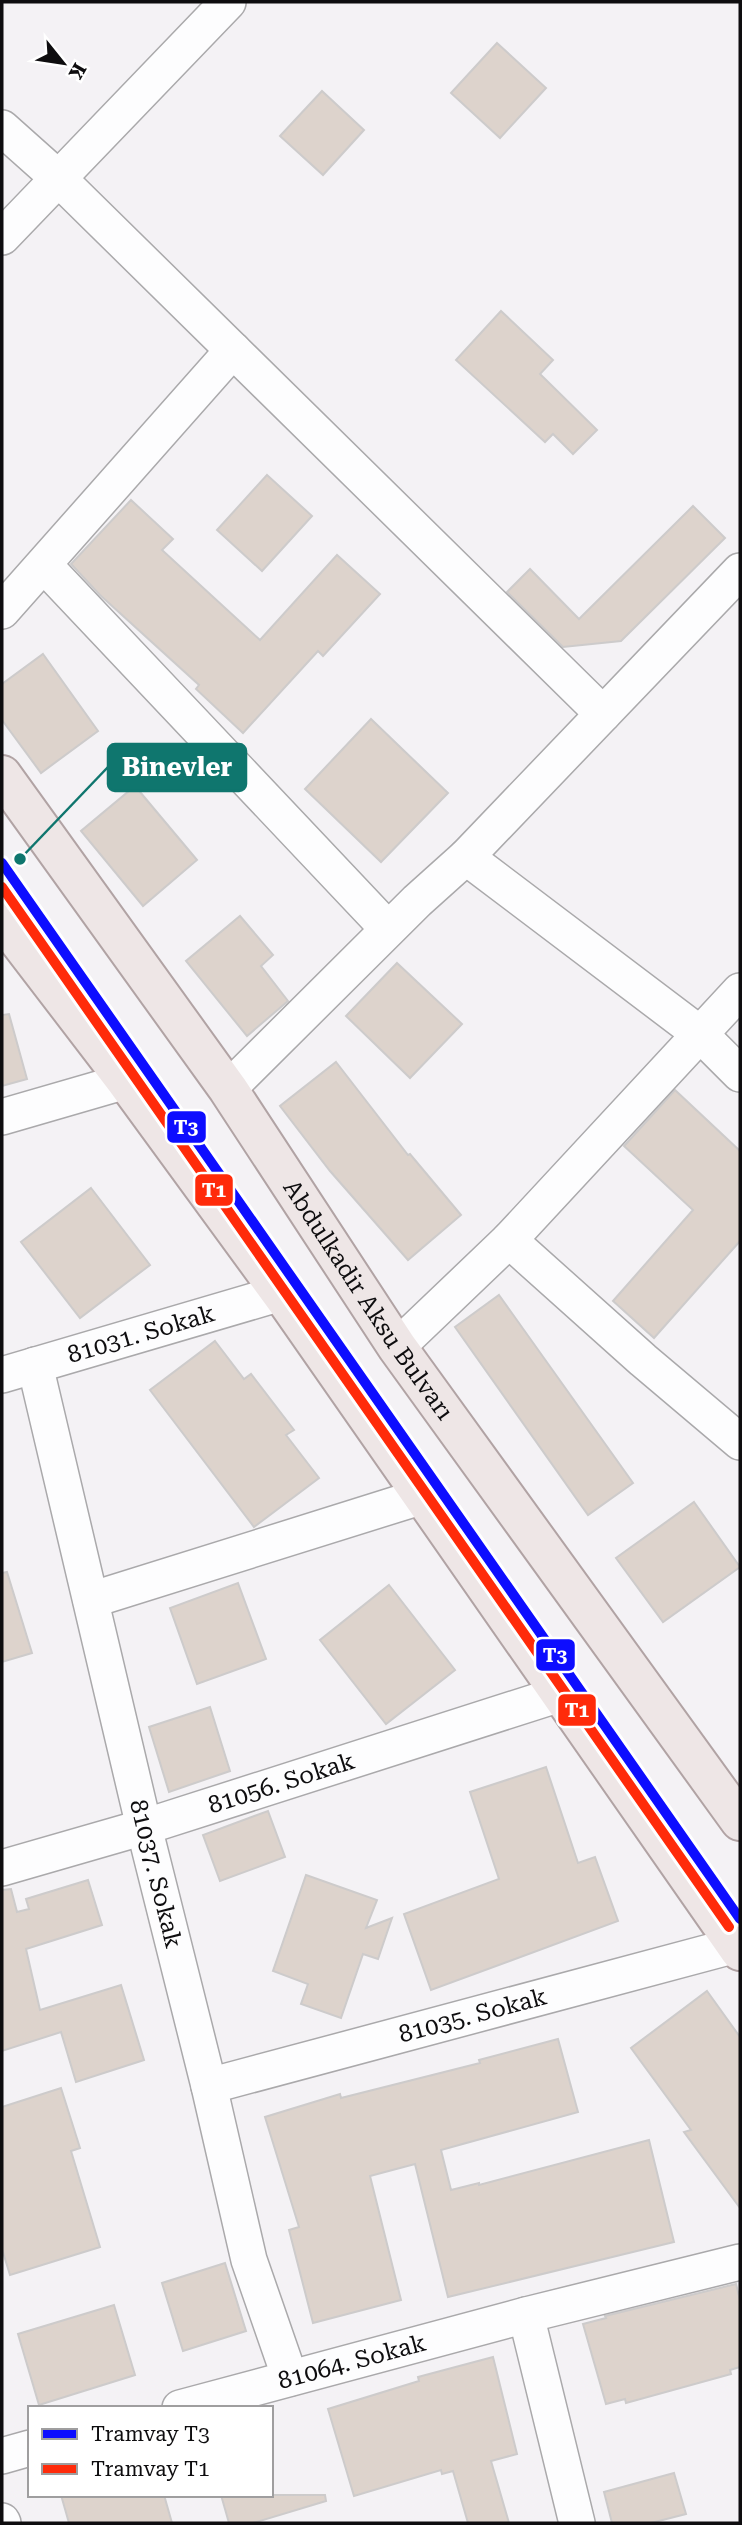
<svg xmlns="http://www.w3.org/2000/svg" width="742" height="2525" viewBox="0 0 742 2525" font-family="'Roboto Serif',serif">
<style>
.building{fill:#ddd3cc;stroke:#cdcbcb;stroke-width:2}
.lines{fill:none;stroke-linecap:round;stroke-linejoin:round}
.minor-casing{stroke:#aaa9ab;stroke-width:38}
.primary-casing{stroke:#b1a3a4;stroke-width:42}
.minor{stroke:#fdfdfe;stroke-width:35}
.primary{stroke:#eee6e6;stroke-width:38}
.tram-1-casing{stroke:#fff;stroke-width:16}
.tram-2-casing{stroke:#fff;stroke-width:16}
.tram-1{stroke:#0d0dff;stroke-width:10}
.tram-2{stroke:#ff2b0a;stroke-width:10}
.labels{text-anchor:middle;stroke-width:5;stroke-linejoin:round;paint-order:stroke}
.street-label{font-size:24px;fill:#0e0d0f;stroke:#fff}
.leader{fill:none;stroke:#0f766e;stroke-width:2.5}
.callout-dot{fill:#0f766e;stroke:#fff;stroke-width:2.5}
.callout{fill:#0f766e;stroke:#0f766e;stroke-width:2.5}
.callout-label{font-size:26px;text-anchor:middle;font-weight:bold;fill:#fff}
.line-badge{stroke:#fff;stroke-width:2.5}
.badge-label{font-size:19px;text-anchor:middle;font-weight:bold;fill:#fff}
</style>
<rect width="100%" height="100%" fill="#f4f2f5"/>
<g class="building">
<path d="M497,43L546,88L500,138L451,93Z"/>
<path d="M322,91L364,130L323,175L280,136Z"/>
<path d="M501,311L553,360L540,374L597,430L573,454L553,434L545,442L456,360Z"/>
<path d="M267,475L312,516L262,571L217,530Z"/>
<path d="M131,500L173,539L162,550L260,640L337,555L380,594L323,656L318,651L243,733L196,689L199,685L100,595L71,564Z"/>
<path d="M693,506L725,538L621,641L563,647L507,592L530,569L579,619Z"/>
<path d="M43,654L98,731L41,773L2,720V684Z"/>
<path d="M371,719L448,793L381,862L305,789Z"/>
<path d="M135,786L197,860L143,906L81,831Z"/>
<path d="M240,916L273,955L261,966L288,1001L247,1036L186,961Z"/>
<path d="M397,963L462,1024L410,1078L346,1016Z"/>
<path d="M9,1014L27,1079L2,1086V1015Z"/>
<path d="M336,1062L408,1155L410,1154L461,1215L408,1260L330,1171L280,1106Z"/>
<path d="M675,1090L740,1151V1241L654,1338L613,1301L693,1210L624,1146Z"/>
<path d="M91,1188L150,1265L80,1318L21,1242Z"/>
<path d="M499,1295L633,1483L588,1515L455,1327Z"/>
<path d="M215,1341L244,1379L251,1374L294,1430L286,1435L319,1478L254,1527L150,1390Z"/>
<path d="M694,1502L740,1567L663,1622L616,1558Z"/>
<path d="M7,1572L32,1653L2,1662V1573Z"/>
<path d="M238,1583L266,1659L197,1684L170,1608Z"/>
<path d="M389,1585L455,1670L386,1724L320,1640Z"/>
<path d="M210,1707L230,1771L169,1792L149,1727Z"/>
<path d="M546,1767L578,1863L595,1857L618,1921L431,1990L404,1914L499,1879L470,1792Z"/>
<path d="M268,1811L285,1857L220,1881L203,1835Z"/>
<path d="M306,1875L377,1900L366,1928L392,1918L378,1959L363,1954L341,2018L301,2004L308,1984L273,1971Z"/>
<path d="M88,1880L102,1925L26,1949L40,2010L121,1985L144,2060L76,2082L61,2032L2,2051V1890L11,1889L17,1912L29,1909L26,1899Z"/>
<path d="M707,1991L740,2037V2208L684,2132L691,2130L631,2048Z"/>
<path d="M558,2039L578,2112L441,2150L451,2190L479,2183V2185L649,2140L674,2242L448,2297L415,2164L370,2176L401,2300L313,2323L289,2230L299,2227L265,2117L340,2094L341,2098L480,2063L479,2060Z"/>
<path d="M61,2088L80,2148L71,2151L100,2247L10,2275L2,2249V2107Z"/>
<path d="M225,2263L246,2331L183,2351L162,2283Z"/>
<path d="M736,2284L740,2300V2367L730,2370L731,2374L626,2403L625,2399L606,2404L583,2324L606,2318L605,2316Z"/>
<path d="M114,2305L135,2375L39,2405L18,2334Z"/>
<path d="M493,2357L517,2454L491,2461L509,2523H468L453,2471L442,2474L441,2470L354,2496L328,2409L419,2381L418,2377Z"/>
<path d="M674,2473L686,2514L651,2523H612L604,2492Z"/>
<path d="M61,2495H164L172,2523H69Z"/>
<path d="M221,2495H325L326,2501L253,2523H229Z"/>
</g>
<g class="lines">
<defs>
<g id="minor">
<path d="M2,128L58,178L603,714"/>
<path d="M2,237L228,2"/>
<path d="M44,565L388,929"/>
<path d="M2,611L233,350"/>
<path d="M466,857L700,1034L740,1074"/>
<path d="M228,1089L417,901L466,857L740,571"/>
<path d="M2,1117L126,1081"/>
<path d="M509,1240L643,1360L740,1442"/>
<path d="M397,1347L509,1240L740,991"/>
<path id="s1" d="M35,1365L144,1827L209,2086L249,2260L290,2378"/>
<path id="s2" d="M2,1375L281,1293"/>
<path d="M91,1600L423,1496"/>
<path id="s3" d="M2,1868L144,1827L560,1694"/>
<path id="s4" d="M209,2086L736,1945"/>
<path d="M526,2315L577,2523"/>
<path id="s5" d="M180,2408L526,2315L740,2262"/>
<path d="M2,2456L30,2448"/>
<path d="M2,2521L3,2523"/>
</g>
<g id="primary">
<path id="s6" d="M2,775L228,1089L397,1347L740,1821"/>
<path d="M2,919L126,1081L286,1300L740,1951"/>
</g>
</defs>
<use href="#minor" class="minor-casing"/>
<use href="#primary" class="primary-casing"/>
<use href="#minor" class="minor"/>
<use href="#primary" class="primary"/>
<defs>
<path id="tram-1" d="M2,863L740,1919"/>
<path id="tram-2" d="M2,887L729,1927"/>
</defs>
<use href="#tram-1" class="tram-1-casing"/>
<use href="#tram-2" class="tram-2-casing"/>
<use href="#tram-1" class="tram-1"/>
<use href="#tram-2" class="tram-2"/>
</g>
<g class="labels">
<g class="street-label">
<text dy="8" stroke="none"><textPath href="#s6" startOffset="640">Abdulkadir Aksu Bulvarı</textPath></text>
<text dy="8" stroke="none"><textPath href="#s2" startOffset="145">81031. Sokak</textPath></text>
<text dy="8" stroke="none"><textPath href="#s3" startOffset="292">81056. Sokak</textPath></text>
<text dy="8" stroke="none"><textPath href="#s1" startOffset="523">81037. Sokak</textPath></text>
<text dy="8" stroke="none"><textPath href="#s4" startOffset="273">81035. Sokak</textPath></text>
<text dy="8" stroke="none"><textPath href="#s5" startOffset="178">81064. Sokak</textPath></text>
</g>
</g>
<path class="leader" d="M20 859L108 767"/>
<circle class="callout-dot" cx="20" cy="859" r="7"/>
<rect class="callout" x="108" y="744" width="138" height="47" rx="7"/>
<g class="callout-label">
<text x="177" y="776">Binevler</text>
</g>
<g class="line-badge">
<rect x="166" y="1110" width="41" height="34" rx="7" fill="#0d0dff"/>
<rect x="194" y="1173" width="40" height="34" rx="7" fill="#ff2b0a"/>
<rect x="535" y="1638" width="41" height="34" rx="7" fill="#0d0dff"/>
<rect x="557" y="1693" width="40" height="34" rx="7" fill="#ff2b0a"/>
</g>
<g class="badge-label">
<text x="186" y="1134">T3</text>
<text x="214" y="1197">T1</text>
<text x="555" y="1662">T3</text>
<text x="577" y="1717">T1</text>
</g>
<rect width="742" height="2525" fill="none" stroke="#0e0d0f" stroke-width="7"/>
<rect x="28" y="2406" width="245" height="91" fill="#ffffff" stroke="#9f9e9f" stroke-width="2"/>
<rect x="42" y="2429" width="35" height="10" fill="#0d0dff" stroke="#9f9e9f" stroke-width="2"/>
<text x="91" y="2441" font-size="21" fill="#0e0d0f">Tramvay T3</text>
<rect x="42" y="2464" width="35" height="10" fill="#ff2b0a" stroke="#9f9e9f" stroke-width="2"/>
<text x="91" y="2476" font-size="21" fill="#0e0d0f">Tramvay T1</text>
<g transform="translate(63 63) rotate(120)" stroke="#ffffff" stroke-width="5" paint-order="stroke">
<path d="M0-5L12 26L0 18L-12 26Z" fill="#0e0d0f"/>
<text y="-10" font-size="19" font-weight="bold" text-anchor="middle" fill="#0e0d0f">K</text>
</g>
</svg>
